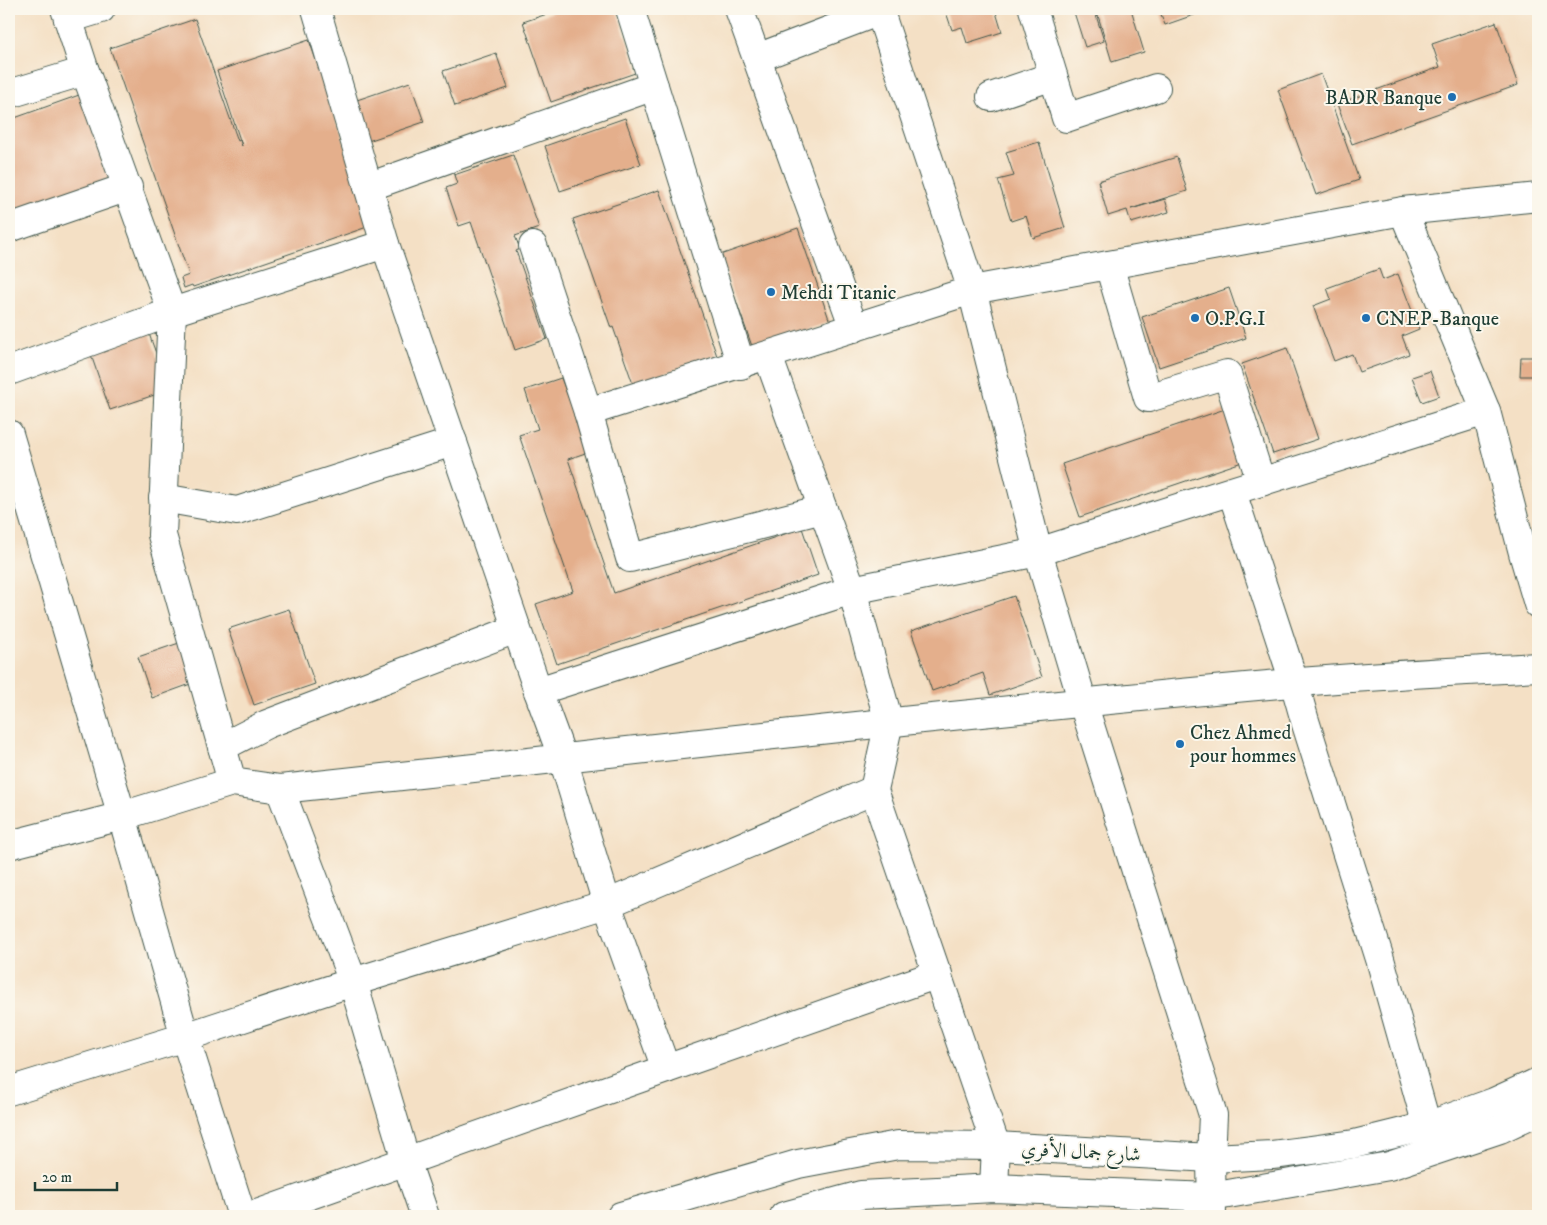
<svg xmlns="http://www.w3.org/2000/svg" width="1547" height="1225" viewBox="0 0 1547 1225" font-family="'IM FELL DW Pica',Amiri,serif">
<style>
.building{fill:#e4af8c}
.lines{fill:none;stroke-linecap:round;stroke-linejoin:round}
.minor-casing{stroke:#3f554a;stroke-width:30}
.minor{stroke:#fff;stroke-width:28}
.poi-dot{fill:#1f6fb2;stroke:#fbf7ec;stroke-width:2}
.labels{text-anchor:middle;stroke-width:4;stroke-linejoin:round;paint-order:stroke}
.poi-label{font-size:20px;fill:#1f3d34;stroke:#fbf7ec;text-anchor:start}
.street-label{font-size:20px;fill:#1f3d34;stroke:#fbf7ec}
</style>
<rect width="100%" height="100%" fill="#fbf7ec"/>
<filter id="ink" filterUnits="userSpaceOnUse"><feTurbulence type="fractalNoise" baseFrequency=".02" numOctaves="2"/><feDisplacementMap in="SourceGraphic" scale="10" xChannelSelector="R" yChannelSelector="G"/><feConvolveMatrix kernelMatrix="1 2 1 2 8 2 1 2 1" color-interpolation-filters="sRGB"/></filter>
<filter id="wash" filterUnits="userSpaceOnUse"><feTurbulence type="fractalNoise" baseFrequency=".0096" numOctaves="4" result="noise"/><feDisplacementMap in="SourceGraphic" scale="20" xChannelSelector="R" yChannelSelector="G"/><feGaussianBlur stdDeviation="1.12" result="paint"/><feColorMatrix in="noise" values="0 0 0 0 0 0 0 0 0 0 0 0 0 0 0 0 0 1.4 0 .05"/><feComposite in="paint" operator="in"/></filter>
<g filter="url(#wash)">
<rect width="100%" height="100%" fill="#f4e0c5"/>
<g id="blocks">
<g class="building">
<path d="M562,9H616L638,72L551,102L523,22Z"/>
<path d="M945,9H995L1002,32L967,43L962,27L952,30Z"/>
<path d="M1073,9H1094L1104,41L1085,47Z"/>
<path d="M1096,9H1131L1144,52L1112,62Z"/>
<path d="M1159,9H1211L1165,25Z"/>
<path d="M195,19L238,141L240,140L242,146L217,71L309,40L373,225L193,287L192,285L184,288L181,278L189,275L110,48Z"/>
<path d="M1496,22L1518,85L1352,144L1337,104L1440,67L1432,44Z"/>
<path d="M496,53L508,88L455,106L443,71Z"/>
<path d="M1321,74L1359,180L1316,195L1278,90Z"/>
<path d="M410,82L424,122L368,141L354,101Z"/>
<path d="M82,94L112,183L9,219V120Z"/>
<path d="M625,118L641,164L560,191L545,146Z"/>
<path d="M1039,142L1065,228L1033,238L1026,216L1011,221L998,180L1014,176L1006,152Z"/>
<path d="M513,155L539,228L515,236L520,249L516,251L547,339L515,350L471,222L459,226L446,188L457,184L454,175Z"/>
<path d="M1177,157L1187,191L1131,209L1165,199L1169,212L1131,223L1127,210L1108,216L1098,181Z"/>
<path d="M659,190L717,356L633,384L613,327L611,328L573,219Z"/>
<path d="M798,228L830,322L753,349L720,255Z"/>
<path d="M1379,269L1383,280L1398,274L1419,329L1402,336L1409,354L1359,372L1352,354L1334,361L1313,306L1331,299L1327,288Z"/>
<path d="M1229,288L1246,338L1159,367L1142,317Z"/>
<path d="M147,328L169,390L110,410L89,349Z"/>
<path d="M1287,348L1318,439L1273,454L1242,364Z"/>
<path d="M1521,357H1538V376H1520Z"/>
<path d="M1430,371L1439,396L1422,402L1412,377Z"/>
<path d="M561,378L575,416L582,414L594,450L568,459L614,593L802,528L818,575L557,664L536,604L573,591L519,435L538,429L525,390Z"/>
<path d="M1225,409L1242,462L1080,517L1062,464Z"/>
<path d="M1014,596L1042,677L990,695L983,673L932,691L911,631Z"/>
<path d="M289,609L315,684L254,705L228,629Z"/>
<path d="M182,642L196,682L152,698L138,657Z"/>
</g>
</g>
</g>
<g filter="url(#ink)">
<use href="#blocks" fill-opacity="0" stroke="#3f554a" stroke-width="1"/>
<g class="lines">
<defs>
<g id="minor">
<path d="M65,9L85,71L172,312L162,535L232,782"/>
<path d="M316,9L385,244L538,691L563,759L607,904L666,1069"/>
<path d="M630,9L741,365"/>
<path d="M739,9L854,328"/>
<path d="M879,9L972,290L1038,552L1083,703L1213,1115L1211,1158L1212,1216"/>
<path d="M1033,9L1066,118L1156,88"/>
<path d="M68,19L101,9"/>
<path d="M757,58L880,11"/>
<path d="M9,94L85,71"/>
<path d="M991,97L1053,76"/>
<path d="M368,187L654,86"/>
<path d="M1403,211L1486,411L1523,553L1538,604"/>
<path d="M9,228L128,187"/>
<path d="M533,246L588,412L630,558L823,509"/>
<path d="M1109,265L1148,398L1227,374L1261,482"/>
<path d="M768,356L852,590L889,722L874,790L996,1146L994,1188"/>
<path d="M9,371L172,312L385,244"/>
<path d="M588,412L972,290L1403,211L1538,197"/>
<path d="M9,434L122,816L185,1037L242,1216"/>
<path d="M1232,492L1294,682L1305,721L1380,959L1427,1126"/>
<path d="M163,498L237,511L453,442"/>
<path d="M538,691L852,590L1038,552L1486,411"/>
<path d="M222,747L267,724L516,629"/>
<path d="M280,789L353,982L406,1161L425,1216"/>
<path d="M9,845L122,816L232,782L280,789C617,753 953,713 1291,683C1373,675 1456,672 1538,667"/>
<path d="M9,1091L185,1037L353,982L607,904L874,790"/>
<path d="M251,1216L666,1069L938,974"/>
<path d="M621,1216L798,1164L898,1145L996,1146L1211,1158L1272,1155L1312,1150L1354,1144L1427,1126L1494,1102L1538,1082"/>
<path d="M784,1216L861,1195L994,1188L1211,1197L1389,1166L1500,1129L1538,1111"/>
</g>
</defs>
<use href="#minor" class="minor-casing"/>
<use href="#minor" class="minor"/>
</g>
</g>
<g class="poi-dot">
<circle cx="1452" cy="97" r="5"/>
<circle cx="771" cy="292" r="5"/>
<circle cx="1195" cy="318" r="5"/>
<circle cx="1366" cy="318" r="5"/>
<circle cx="1180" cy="744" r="5"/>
</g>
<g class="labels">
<g class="poi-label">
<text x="1442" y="104" text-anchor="end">BADR Banque</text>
<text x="781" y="299">Mehdi Titanic</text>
<text x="1205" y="325">O.P.G.I</text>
<text x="1376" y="325">CNEP-Banque</text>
<text x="1190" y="739">Chez Ahmed<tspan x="1190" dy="23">pour hommes</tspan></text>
</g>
<g class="street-label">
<text transform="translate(1081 1151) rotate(3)" y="7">شارع جمال الأفري</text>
</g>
</g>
<rect width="1547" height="1225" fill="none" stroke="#fbf7ec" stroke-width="30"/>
<path d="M35 1182v8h82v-8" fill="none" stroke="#1f3d34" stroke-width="2.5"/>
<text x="42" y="1182" font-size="15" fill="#1f3d34" stroke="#fbf7ec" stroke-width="4" paint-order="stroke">20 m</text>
</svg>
